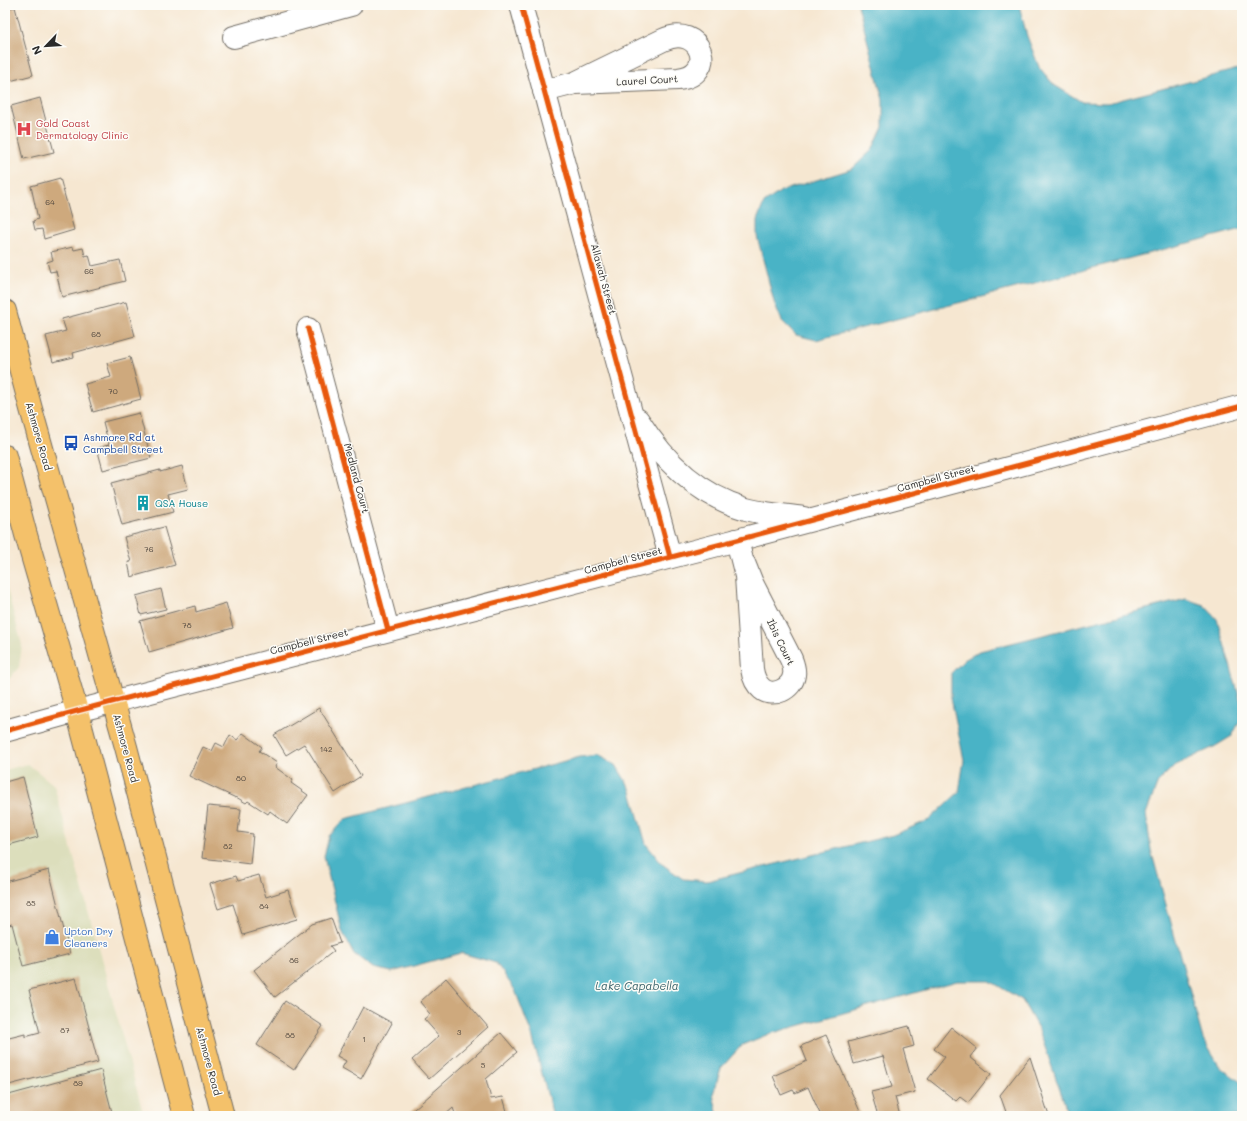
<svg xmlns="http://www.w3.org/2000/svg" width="1247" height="1121" viewBox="0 0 1247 1121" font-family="Mali,sans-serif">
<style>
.built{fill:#dcdebc}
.water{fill:#48b3c6;stroke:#3a6f78}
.building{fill:#cea97d}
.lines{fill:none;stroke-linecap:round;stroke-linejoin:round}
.minor-casing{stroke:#726d65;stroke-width:24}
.major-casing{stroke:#726d65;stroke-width:24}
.minor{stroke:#fff;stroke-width:22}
.major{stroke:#f4c16a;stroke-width:22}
.cycleway-casing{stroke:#fdfcf7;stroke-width:8}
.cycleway{stroke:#e8590c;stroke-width:5}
.labels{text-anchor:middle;stroke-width:3;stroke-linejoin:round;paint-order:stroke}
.number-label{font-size:8px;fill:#544a40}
.street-label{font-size:10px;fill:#2b2b2b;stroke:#fdfcf7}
.health-label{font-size:10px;fill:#be3a42;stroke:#fdfcf7;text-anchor:start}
.transit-label{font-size:10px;fill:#164399;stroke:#fdfcf7;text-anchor:start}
.culture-label{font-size:10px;fill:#0d838f;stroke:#fdfcf7;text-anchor:start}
.shop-label{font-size:10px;fill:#366cbe;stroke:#fdfcf7;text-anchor:start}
.water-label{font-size:11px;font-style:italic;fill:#376169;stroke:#fdfcf7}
</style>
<rect width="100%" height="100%" fill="#fdfcf7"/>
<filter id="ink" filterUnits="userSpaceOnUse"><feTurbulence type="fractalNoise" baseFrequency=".025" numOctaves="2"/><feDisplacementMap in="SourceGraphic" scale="8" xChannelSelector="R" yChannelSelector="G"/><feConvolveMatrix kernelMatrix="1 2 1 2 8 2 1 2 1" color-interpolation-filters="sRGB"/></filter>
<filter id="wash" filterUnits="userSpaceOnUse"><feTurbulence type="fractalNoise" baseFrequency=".012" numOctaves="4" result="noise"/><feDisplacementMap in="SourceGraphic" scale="16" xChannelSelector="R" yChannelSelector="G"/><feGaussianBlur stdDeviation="0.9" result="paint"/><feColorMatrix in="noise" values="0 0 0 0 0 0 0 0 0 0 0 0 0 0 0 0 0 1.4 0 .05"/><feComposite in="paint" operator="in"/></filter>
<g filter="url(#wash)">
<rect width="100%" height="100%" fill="#f6e7d1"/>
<g class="built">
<path d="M5,582L22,645L19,667L5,684Z"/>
<path d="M28,764L54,785L144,1116H5V770Z"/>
</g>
<g class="water">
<path d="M858,5H1019L1027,36L1039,67L1054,85L1082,102L1108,103L1242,68V229L816,340L796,335L782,321L774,302L757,236V220L764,203L781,191L852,169L872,150L883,127V100Z"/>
<path d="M1186,599L1204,605L1217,619L1241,703L1240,721L1232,736L1214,747L1174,766L1158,782L1146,814L1151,850L1203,1039L1220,1067L1242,1083V1116H1069L1039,1030L1022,1000L990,981H957L769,1034L742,1045L721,1068L713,1094L718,1116H553L532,1035L515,990L496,963L461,953L392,972L373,968L354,954L342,931L324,857L329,836L345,819L580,757L597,755L616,765L630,788L646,844L662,864L683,879L707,881L893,835L929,820L959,792L964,760L951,698V673L964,660L980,651Z"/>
</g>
<g id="blocks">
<g class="building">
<path d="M15,7L33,75L6,82L5,9Z"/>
<path d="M40,98L54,152L24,159L11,106Z"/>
<path d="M60,178L74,230L44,239L42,229L35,230L33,221L38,219L31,186Z"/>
<path d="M73,247L74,250L83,248L85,256L89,255L92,266L120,260L125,281L62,297L56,271L50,272L47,262L53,260L51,252Z"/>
<path d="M126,302L135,336L73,353L74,357L53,362L46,336L66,331L62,319Z"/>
<path d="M130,357L141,399L93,412L85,384L111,377L107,363Z"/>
<path d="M139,413L151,458L103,470L97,448L109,445L103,422Z"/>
<path d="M182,466L188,489L168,494L173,512L122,525L111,483L160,470V472Z"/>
<path d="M164,527L175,565L131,577L128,562H131L124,537Z"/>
<path d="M161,589L166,609L141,615L136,596Z"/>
<path d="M226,603L233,628L149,652L140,621L195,606L196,612Z"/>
<path d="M319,708L361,776L335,793L304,744L286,755L274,735Z"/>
<path d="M243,733L262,747L259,751L277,763L275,767L293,780L291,783L308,795L287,824L270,811L268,814L248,801L246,803L236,797V798L189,776L203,747L212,751L216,743L224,747L230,735L237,740Z"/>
<path d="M23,777L38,837L5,846V782Z"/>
<path d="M208,806L241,809L238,832L253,834L250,864L202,858Z"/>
<path d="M49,870L70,954L23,966L12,924L5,926V882Z"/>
<path d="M259,875L266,897L288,890L297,919L243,935L233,904L218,909L210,884L236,876L238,881Z"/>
<path d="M331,918L340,943L330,946L334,951L275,997L254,970L312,924Z"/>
<path d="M76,978L98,1062L5,1086V1039L25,1034V1037L40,1033L29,990Z"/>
<path d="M446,978L488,1027L429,1079L412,1060L439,1036L424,1019L430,1014L420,1002Z"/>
<path d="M285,1001L323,1026L294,1070L257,1045Z"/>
<path d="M363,1007L392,1023L361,1079L342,1068L346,1061L337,1056Z"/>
<path d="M909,1026L914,1046L903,1049L915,1092L895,1097L900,1116H878L871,1092L892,1087L883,1056L854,1064L848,1042Z"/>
<path d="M951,1027L977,1048L970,1057L991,1074L968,1103L960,1097L956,1101L928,1079L945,1057L934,1049Z"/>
<path d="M501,1033L517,1052L486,1079L491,1099L503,1097L508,1115L456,1116L453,1108L444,1116H406Z"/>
<path d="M826,1035L862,1116H821L808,1087L795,1093L793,1090L781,1095L773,1076L807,1061L801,1046Z"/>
<path d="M1030,1057L1049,1116H1001L1006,1112L1000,1095Z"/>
<path d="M101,1070L113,1116H9L5,1102V1096Z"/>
</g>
</g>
</g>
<g filter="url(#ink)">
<use href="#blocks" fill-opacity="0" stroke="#726d65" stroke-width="1"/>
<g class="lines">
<defs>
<g id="minor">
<path d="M521,5L670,557"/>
<path d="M234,37L351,5"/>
<path d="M544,91L575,83L663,40C701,22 719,75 678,79L575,83"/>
<path d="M308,329L388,630"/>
<path d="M638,420C664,462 699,495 746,509C765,514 785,515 804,518"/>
<path d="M737,540L746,576L752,669C753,676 756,684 762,689C773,698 792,689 794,675C795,670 793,664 791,659L752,583L744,563"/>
<path d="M5,731L77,711L737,540L1242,406"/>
</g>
<g id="major">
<path d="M5,311L31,409L126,747L223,1116"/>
<path d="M5,456L26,535L77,711L184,1116"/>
</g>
</defs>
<use href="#minor" class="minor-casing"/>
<use href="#major" class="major-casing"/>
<use href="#minor" class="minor"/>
<use href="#major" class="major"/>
<defs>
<g id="cycleway">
<path d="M521,5L670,557"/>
<path d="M308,329L388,630"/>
<path d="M5,731L77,711L737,540L1242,406"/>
</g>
</defs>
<use href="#cycleway" class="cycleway-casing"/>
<use href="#cycleway" class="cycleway"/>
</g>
</g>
<defs>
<symbol id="hospital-bare" viewBox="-9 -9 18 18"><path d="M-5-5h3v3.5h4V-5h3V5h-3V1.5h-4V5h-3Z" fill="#e0444e" stroke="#fdfcf7" stroke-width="2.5" paint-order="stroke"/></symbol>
<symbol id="bus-bare" viewBox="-9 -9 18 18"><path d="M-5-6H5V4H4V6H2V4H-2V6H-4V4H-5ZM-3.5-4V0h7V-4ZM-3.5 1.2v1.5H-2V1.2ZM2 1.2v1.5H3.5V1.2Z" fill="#1a4fb4" stroke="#fdfcf7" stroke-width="2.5" paint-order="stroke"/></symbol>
<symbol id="building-bare" viewBox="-9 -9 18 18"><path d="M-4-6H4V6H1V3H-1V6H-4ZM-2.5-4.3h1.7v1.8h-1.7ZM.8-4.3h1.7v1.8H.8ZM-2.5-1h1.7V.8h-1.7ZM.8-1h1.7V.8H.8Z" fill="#0f9aa8" stroke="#fdfcf7" stroke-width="2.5" paint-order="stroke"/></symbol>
<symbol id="shop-bare" viewBox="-9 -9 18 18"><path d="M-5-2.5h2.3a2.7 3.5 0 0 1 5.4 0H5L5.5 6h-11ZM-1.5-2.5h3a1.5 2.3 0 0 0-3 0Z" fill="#3f7fe0" stroke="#fdfcf7" stroke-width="2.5" paint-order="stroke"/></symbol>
</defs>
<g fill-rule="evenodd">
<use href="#hospital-bare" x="13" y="118" width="22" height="22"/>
<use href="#bus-bare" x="60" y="432" width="22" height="22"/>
<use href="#building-bare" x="132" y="492" width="22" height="22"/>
<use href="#shop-bare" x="41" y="926" width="22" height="22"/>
</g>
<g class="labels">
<g class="number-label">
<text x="50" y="205">64</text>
<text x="89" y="274">66</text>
<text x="96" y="337">68</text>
<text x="113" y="394">70</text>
<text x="149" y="552">76</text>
<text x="187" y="628">78</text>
<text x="326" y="752">142</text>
<text x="241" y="781">80</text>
<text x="228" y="849">82</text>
<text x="31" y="906">85</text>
<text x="264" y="909">84</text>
<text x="294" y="963">86</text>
<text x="65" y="1033">87</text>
<text x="459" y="1035">3</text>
<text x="290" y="1038">88</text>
<text x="364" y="1042">1</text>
<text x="483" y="1068">5</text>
<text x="78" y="1086">89</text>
</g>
<g class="street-label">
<text transform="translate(647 80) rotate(-3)" y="4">Laurel Court</text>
<text transform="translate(604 279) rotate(75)" y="4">Allawah Street</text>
<text transform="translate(39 436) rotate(74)" y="4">Ashmore Road</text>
<text transform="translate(357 478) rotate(75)" y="4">Medland Court</text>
<text transform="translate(936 478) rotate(-15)" y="4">Campbell Street</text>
<text transform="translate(623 560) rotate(-15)" y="4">Campbell Street</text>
<text transform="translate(309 641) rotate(-14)" y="4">Campbell Street</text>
<text transform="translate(781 642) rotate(64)" y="4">Ibis Court</text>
<text transform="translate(126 748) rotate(75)" y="4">Ashmore Road</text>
<text transform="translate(209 1061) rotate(75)" y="4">Ashmore Road</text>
</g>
<g class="health-label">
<text x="36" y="127">Gold Coast<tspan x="36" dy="12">Dermatology Clinic</tspan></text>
</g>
<g class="transit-label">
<text x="83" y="441">Ashmore Rd at<tspan x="83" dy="12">Campbell Street</tspan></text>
</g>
<g class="culture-label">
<text x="155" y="507">QSA House</text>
</g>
<g class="shop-label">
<text x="64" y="935">Upton Dry<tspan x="64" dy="12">Cleaners</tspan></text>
</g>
<g class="water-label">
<text x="637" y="990">Lake Capabella</text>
</g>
</g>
<rect width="1247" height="1121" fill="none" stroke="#fdfcf7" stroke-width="20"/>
<g transform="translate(46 46) rotate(245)" stroke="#fdfcf7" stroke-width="3" paint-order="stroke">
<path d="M0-3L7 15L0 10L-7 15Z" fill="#2b2b2b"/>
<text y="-6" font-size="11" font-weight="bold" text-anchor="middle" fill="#2b2b2b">N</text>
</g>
</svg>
